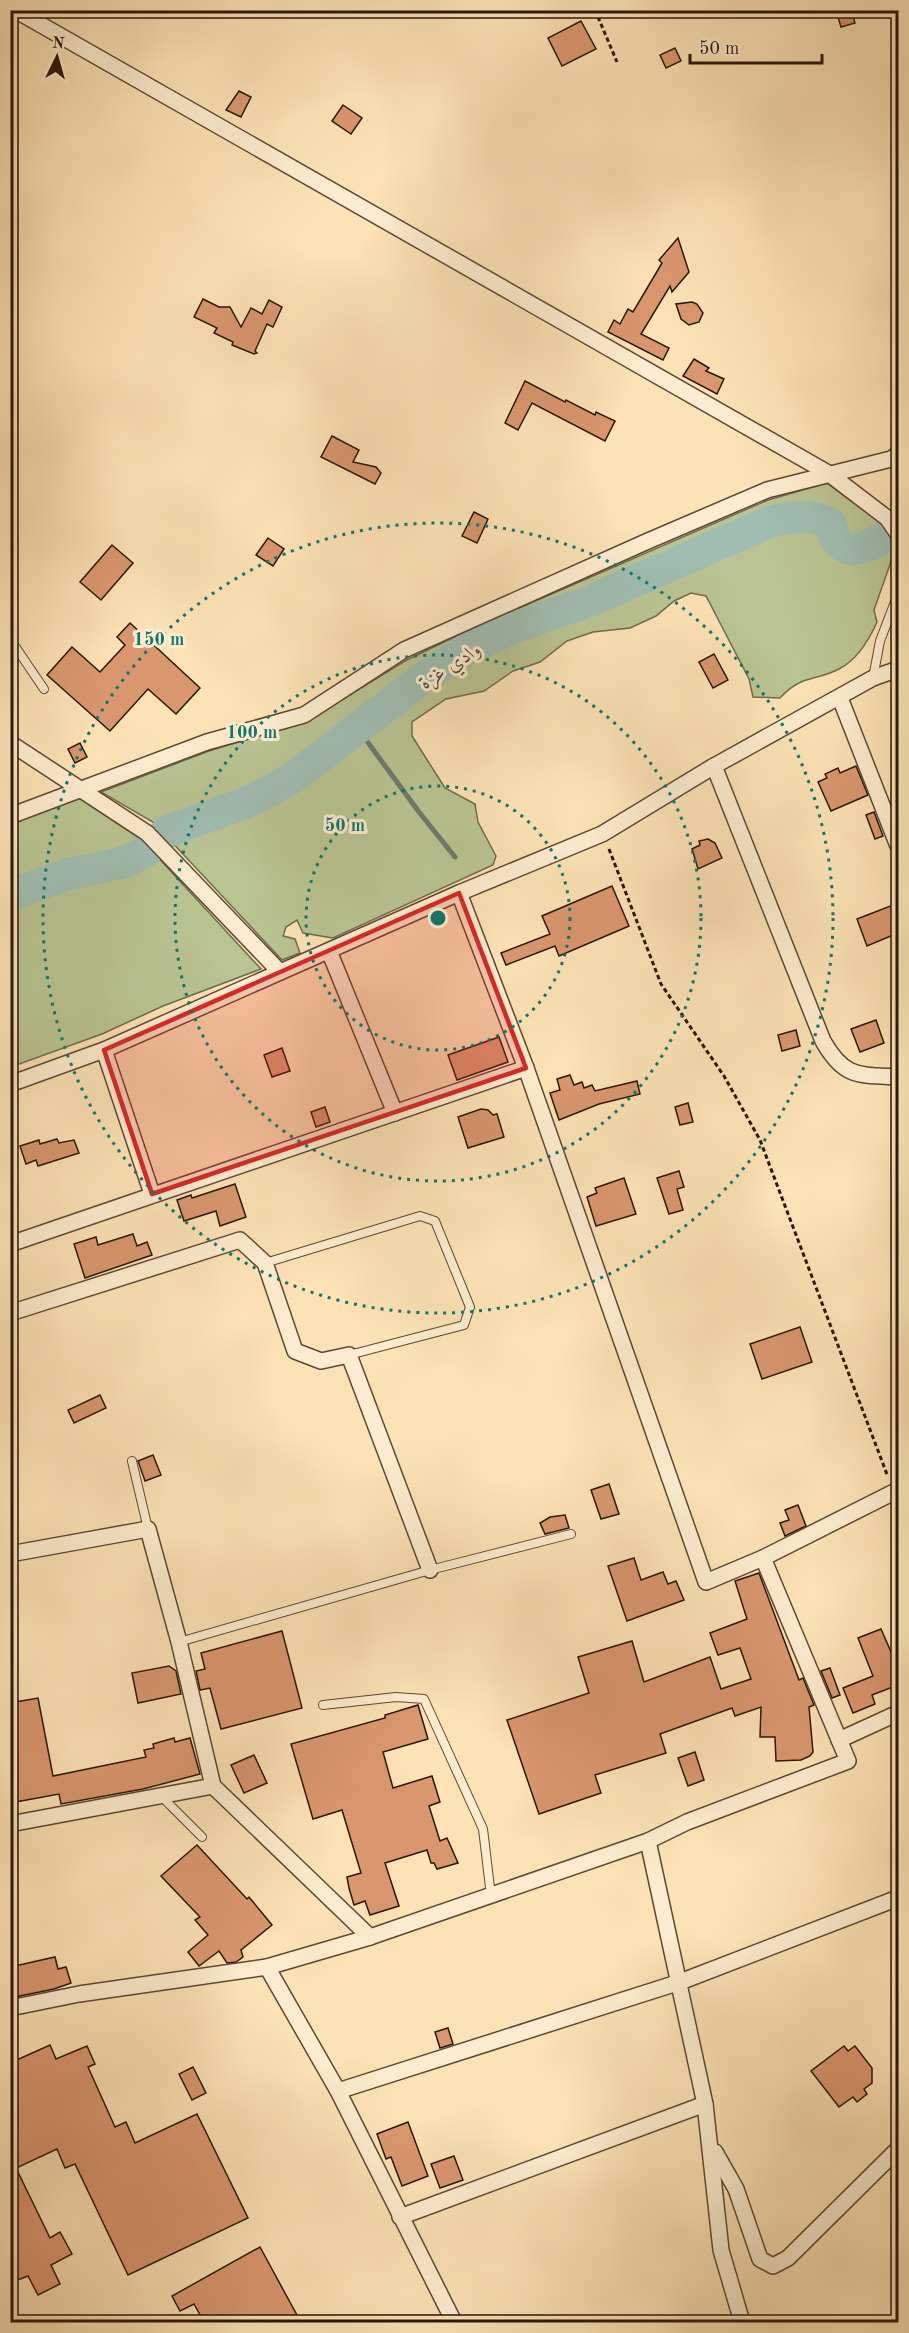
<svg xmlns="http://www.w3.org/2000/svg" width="909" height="2333" viewBox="0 0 909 2333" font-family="'Old Standard TT',Amiri,serif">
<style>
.green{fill:#b9c492;stroke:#706c4d;stroke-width:1.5}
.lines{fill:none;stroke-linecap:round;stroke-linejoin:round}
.stream{stroke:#6f7a6d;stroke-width:5}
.river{stroke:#9fbdb1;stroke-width:32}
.building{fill:#da966d;stroke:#281508;stroke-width:1.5}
.lane-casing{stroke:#5d4833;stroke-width:10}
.street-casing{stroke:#5d4833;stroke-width:18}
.path{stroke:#281508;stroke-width:3;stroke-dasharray:4.5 3;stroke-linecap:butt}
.lane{stroke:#fdeccf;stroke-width:8}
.street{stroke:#fdeccf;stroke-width:15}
.marked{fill:#d62828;fill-opacity:0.2;stroke:#d62828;stroke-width:4.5;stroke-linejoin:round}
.ring{fill:none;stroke:#0f766e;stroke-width:3;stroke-dasharray:3 6}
.labels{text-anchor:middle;stroke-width:6;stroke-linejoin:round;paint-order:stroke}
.water-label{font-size:20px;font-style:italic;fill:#525043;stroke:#fdeccf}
.centre{fill:#0f766e;stroke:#fdeccf;stroke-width:3}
.ring-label{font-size:18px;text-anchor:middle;font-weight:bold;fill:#0f766e;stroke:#fdeccf;stroke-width:6;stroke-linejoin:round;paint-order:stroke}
</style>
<rect width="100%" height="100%" fill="#fce2b5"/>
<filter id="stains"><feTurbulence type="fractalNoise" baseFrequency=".00333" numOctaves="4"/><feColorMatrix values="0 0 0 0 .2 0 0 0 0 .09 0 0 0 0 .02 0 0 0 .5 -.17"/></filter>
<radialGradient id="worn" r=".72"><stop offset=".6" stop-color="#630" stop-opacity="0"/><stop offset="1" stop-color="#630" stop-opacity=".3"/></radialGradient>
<g class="green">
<path d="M827,483L877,520L896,547L874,610L877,622C869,640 857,660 839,669C814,682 802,674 780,698L753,697L749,679L706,596L691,593L674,601L656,616L630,628L593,632L567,641L540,662L513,671L484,691L446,699L412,722V736L445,788L475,804L478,822L496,856L493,865L333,938L303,933L297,920L286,927L283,936L295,939L300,953L282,960L153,822L101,792L209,751L307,721L405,661L473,628L768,500Z"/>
<path d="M79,798L141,839L261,969L163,1006L102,1034L11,1067V823Z"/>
</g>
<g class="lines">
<path class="stream" d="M358,729L419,812L455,857"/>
<path class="river" d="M10,895L69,874L121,863L144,853L168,831L245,803L290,780L423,678L467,649L518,626L590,601L769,522C790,517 811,513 831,524C839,567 873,544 898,530"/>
</g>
<g class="building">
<path d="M836,10H851L855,23L841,27Z"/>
<path d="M581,21L596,49L562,66L548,38Z"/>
<path d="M675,48L681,61L666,68L660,55Z"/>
<path d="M239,91L251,97L241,117L226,110Z"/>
<path d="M343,105L362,118L351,134L332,121Z"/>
<path d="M678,238L689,272L672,292L670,286L641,334L669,348L663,360L608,332L614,320L620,324L628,309L633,312L662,263L659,260Z"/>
<path d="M203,299L219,307H230L241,327L251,308L262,314L269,300L282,307L273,327L267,324L255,351L257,353L254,354L232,345L233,342L214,333L217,328L194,317Z"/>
<path d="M692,302L697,304L703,313L699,322L689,325L681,319L676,304Z"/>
<path d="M694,359L709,368L706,371L724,379L717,394L683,376Z"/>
<path d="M525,381L565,402L566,400L595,415L596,412L615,421L605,441L532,403L518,430L505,423Z"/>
<path d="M332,436L359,450L353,462L376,467L381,473L375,484L321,457Z"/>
<path d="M474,512L488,519L477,543L462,536Z"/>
<path d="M268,538L284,549L273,566L256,555Z"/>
<path d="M112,545L133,563L101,600L80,582Z"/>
<path d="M130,623L200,688L176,714L148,689L110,731L47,675L72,647L100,672L125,645L117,637Z"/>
<path d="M714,654L728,680L713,688L699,662Z"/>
<path d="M80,743L87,757L75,763L68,749Z"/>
<path d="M856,766L868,795L831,811L818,782L827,778L825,774L838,768L840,773Z"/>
<path d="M874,812L883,836L875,839L866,815Z"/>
<path d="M708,839L715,843L722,858L698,869L692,849L700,845L699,841Z"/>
<path d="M612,886L629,926L559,956L555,946L506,965L501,953L550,934L542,916Z"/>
<path d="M898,903V933L867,946L857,919Z"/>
<path d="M876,1020L884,1043L860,1052L851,1029Z"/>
<path d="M796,1030L800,1046L782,1051L778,1035Z"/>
<path d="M499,1037L508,1062L457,1080L448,1055Z"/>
<path d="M282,1048L290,1071L272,1077L264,1055Z"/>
<path d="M570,1075L574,1085L582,1082L584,1088L592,1085L595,1091L637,1081L640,1094L599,1104L559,1120L550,1093L560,1090L557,1079Z"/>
<path d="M688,1103L693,1122L680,1125L675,1107Z"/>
<path d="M325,1107L330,1122L316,1127L311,1112Z"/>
<path d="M481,1109L488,1110L493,1115L497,1114L504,1137L468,1148L458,1117Z"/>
<path d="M57,1139L59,1143L74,1140L79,1153L38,1166L36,1160L26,1164L20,1146L39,1140L40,1144Z"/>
<path d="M679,1171L684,1187L677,1189L683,1210L669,1214L657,1178Z"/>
<path d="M624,1178L636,1214L596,1226L587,1197L597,1193L595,1188Z"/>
<path d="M235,1184L246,1217L220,1226L216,1211L184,1221L177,1200L191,1195L192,1198Z"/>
<path d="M133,1234L137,1246L147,1242L152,1255L85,1278L74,1244L96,1237L98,1245Z"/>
<path d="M800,1327L812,1362L762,1379L750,1344Z"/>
<path d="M100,1395L106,1408L74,1423L68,1410Z"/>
<path d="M153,1455L161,1475L145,1481L138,1461Z"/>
<path d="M609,1484L619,1514L601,1519L591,1490Z"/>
<path d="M798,1505L806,1526L785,1536L780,1523L789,1520L785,1510Z"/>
<path d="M565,1515L569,1528L545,1534L540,1523L550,1517Z"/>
<path d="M634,1558L641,1580L663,1572L668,1584L676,1581L684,1600L627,1621L608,1566Z"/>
<path d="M759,1573L799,1680L803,1678L814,1705L809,1707L813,1752L810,1756L801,1760L776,1761L775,1737H760L761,1707L735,1716L732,1708L660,1734L666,1753L595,1775L601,1793L539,1814L507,1720L589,1693L578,1657L632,1641L644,1682L710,1657L721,1689L751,1679L740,1648L718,1655L710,1633L747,1619L735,1581Z"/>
<path d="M881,1629L898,1668V1685L872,1695L875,1704L853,1713L843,1688L873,1676L858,1638Z"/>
<path d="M282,1631L302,1708L221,1729L210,1688L200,1690L196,1671L205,1669L201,1653Z"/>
<path d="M169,1666L176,1671L181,1694L138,1703L132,1673Z"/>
<path d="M830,1668L840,1695L832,1698L821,1671Z"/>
<path d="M38,1698L53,1776L146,1757L144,1750L154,1748L153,1744L174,1738L175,1742L190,1738L200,1774L143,1789L61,1804L59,1794L10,1803V1703Z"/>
<path d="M418,1705L428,1739L383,1752L393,1788L432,1776L440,1802L429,1806L440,1841L447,1838L458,1863L437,1869L434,1863H431L427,1850L385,1863L399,1906L370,1915L365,1901L354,1905L349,1888L347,1877L361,1873L342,1810L313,1819L291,1744L385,1718V1715Z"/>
<path d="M695,1752L704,1780L688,1786L678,1758Z"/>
<path d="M254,1755L267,1783L244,1793L231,1765Z"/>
<path d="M197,1845L247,1899L249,1897L272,1925L241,1950L243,1957L236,1962L227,1963L219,1951L199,1966L188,1952L208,1935L195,1920L200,1917L161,1876Z"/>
<path d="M55,1957L58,1969L66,1967L71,1983L54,1989L10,1998V1967Z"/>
<path d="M448,2028L453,2044L440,2048L435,2032Z"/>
<path d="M50,2045L56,2059L87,2046L95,2064L88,2067L115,2127L126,2122L135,2143L197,2114L248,2218L128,2275L75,2164L65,2168L57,2149L16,2168L50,2238L60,2232L72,2254L51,2265L60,2284L38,2295L28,2276L10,2283V2063Z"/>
<path d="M844,2046L848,2051L855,2046L872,2068V2083L864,2089L867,2094L857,2102L853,2097L839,2107L811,2071Z"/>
<path d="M193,2067L206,2093L192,2100L179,2074Z"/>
<path d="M408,2122L428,2176L402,2186L391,2157L386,2159L377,2134Z"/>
<path d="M454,2156L463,2180L440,2188L431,2164Z"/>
<path d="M260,2247L298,2317L288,2322H204L194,2304L180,2311L172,2296Z"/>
</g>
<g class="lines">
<defs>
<g id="lane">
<path d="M10,639L44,689"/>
<path d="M873,678L880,641L898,594"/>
<path d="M265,1263L420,1216L435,1221L470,1307L464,1325L349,1355"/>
<path d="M132,1461L148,1529"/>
<path d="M179,1642L430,1570L571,1534"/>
<path d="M323,1705L396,1697L424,1699L483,1829L491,1896"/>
<path d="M162,1797L202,1837"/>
</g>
<g id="street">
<path d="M15,10L828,473L887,518L898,534"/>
<path d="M840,698L898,846"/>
<path d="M10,743L147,833L280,972"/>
<path d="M714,766L823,1041C844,1078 858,1075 898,1077"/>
<path d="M10,816L207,742L304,715L404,650L648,541L767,490L891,459L898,454"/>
<path d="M459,893L526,1068L706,1582L763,1558L898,1490"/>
<path d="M329,951L395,1113"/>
<path d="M104,1050L152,1194"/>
<path d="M10,1084L104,1050L459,893L602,834L714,766L873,678L898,669"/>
<path d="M10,1244L526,1068"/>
<path d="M10,1313L240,1240L265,1263L295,1351L321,1361L349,1355L430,1570"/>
<path d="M10,1554L148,1529L179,1642L213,1786L370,1937"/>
<path d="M839,1740L898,1713"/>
<path d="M10,1824L213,1786"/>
<path d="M648,1841L705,2104L721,2250L742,2322"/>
<path d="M267,1967L338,2091L454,2322"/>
<path d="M10,2008L79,1994L267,1967L370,1937L648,1841L687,1822L848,1761L763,1558"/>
<path d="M338,2091L680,1982L898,1898"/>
<path d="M715,2152L736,2189L760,2259L773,2266L788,2258L898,2149"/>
<path d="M400,2217L705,2104"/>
</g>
</defs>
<use href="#lane" class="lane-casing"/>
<use href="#street" class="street-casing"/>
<g class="path">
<path d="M595,10L617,62"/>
<path d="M609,849L661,984L724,1076L760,1140L888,1477"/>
</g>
<use href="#lane" class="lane"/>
<use href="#street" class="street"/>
</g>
<path class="marked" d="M459,893L526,1068L152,1194L104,1050Z"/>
<g class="ring">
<circle cx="438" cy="918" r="132"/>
<circle cx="438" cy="918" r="263"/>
<circle cx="438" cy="918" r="395"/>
</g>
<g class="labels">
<g class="water-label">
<text transform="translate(450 665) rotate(-33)" y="7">وادي غزة</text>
</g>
</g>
<circle cx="438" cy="918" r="9" class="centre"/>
<g class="ring-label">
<text x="159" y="645">150 m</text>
<text x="252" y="738">100 m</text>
<text x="345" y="831">50 m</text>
</g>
<rect width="909" height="2333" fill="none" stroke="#fce2b5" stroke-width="36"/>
<rect x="12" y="12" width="885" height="2309" fill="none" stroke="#281508" stroke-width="3"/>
<rect x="18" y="18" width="873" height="2297" fill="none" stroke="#281508" stroke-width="1.5"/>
<g transform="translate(57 57) rotate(5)" stroke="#fdeccf" stroke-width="4.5" paint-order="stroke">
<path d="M0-4.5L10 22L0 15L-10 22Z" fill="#281508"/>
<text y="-9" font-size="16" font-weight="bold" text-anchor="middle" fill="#281508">N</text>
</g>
<path d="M690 54v9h132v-9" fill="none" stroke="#281508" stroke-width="3"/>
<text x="699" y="54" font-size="18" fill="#281508" stroke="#fdeccf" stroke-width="4.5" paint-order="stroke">50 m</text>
<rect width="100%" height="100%" filter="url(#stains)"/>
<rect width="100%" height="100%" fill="url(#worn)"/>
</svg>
